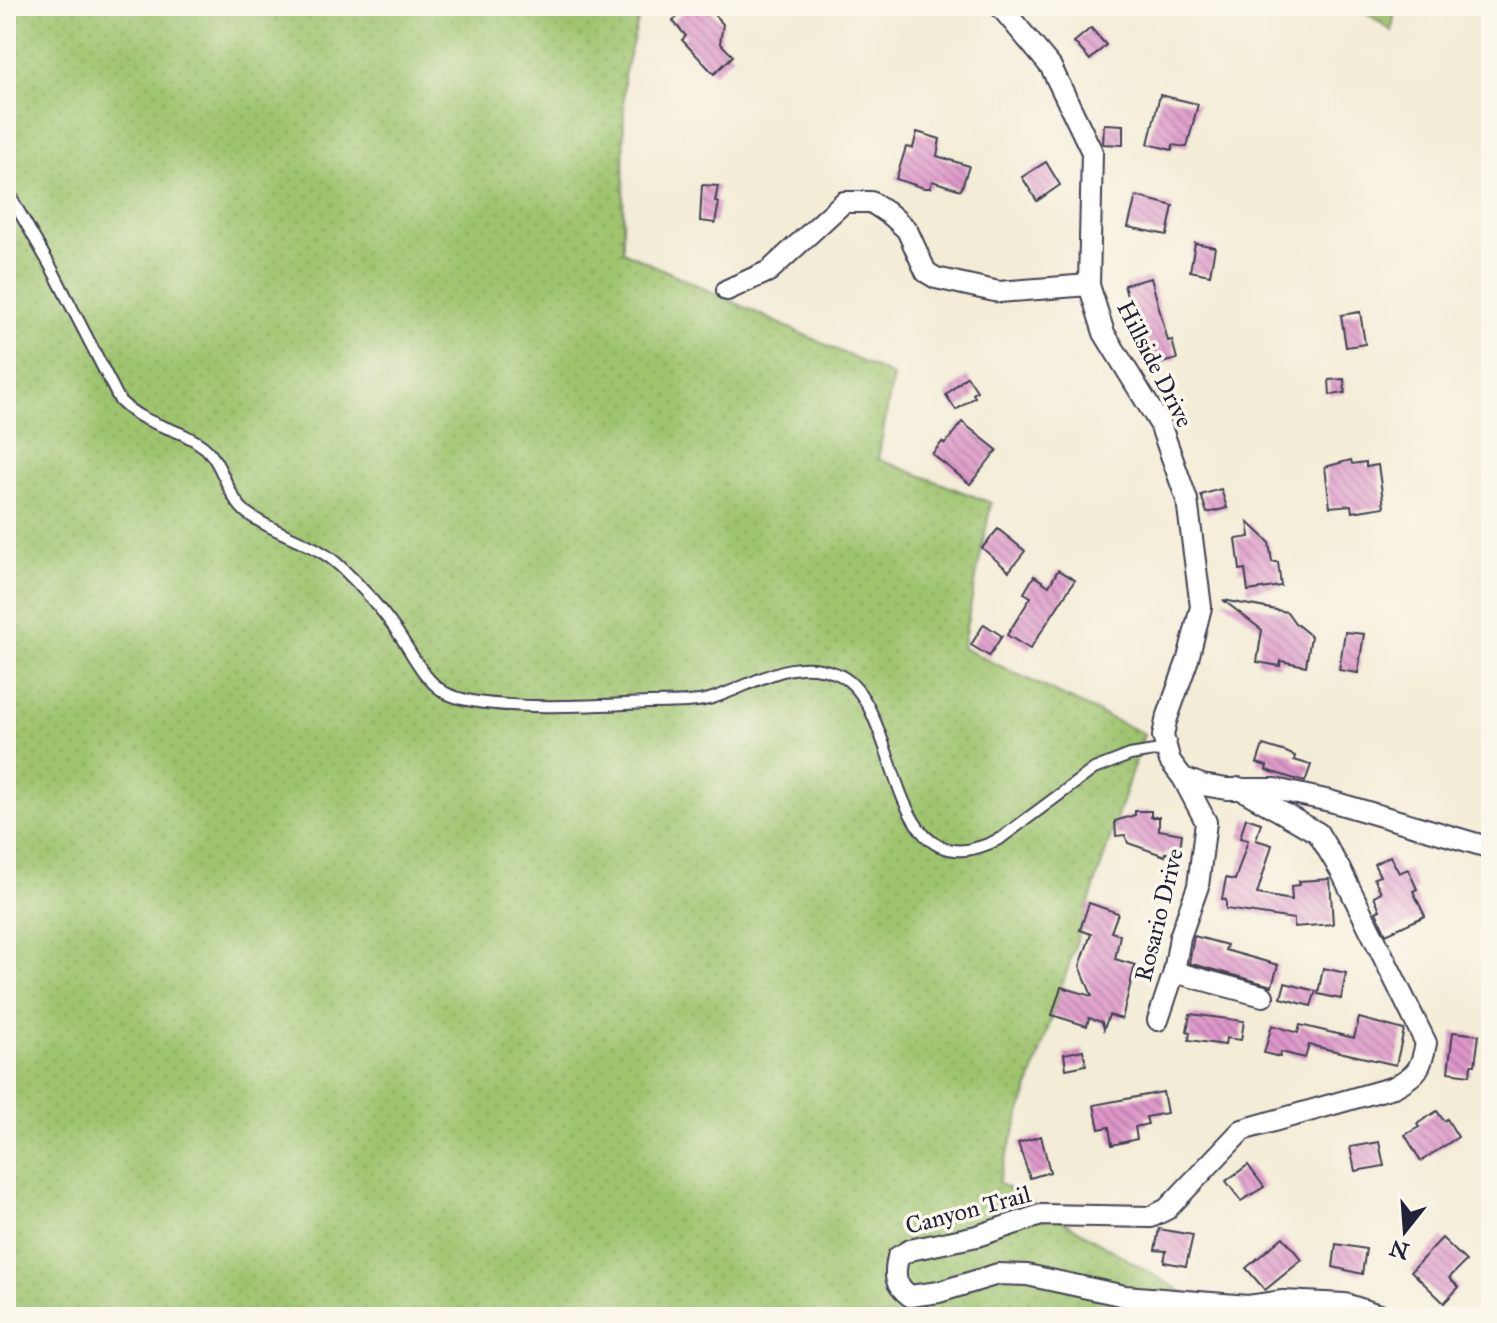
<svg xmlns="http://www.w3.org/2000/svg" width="1497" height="1323" viewBox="0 0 1497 1323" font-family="'IM FELL Great Primer',serif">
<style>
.green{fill:url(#green-dots);stroke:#607354;stroke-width:2}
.building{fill:url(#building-back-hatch)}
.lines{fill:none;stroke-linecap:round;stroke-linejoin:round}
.lane-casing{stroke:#414052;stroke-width:14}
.street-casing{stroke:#414052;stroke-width:24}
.lane{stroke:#fff;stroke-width:10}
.street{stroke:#fff;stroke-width:20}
.labels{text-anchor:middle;stroke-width:7;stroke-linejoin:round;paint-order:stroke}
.street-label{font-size:24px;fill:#22223b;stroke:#fbf7ec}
</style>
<defs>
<pattern id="green-dots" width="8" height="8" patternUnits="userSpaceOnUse" patternTransform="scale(2)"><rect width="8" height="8" fill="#9fc46e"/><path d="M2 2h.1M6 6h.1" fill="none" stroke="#89a860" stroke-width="1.8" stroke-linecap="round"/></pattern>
<pattern id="building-back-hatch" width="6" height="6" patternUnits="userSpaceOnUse" patternTransform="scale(2)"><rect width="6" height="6" fill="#dd96c8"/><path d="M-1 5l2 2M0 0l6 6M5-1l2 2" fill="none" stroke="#b37aa4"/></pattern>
</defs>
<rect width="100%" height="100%" fill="#fbf7ec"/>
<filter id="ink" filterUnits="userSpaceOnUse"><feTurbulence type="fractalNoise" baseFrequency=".0125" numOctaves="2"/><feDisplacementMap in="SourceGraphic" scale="16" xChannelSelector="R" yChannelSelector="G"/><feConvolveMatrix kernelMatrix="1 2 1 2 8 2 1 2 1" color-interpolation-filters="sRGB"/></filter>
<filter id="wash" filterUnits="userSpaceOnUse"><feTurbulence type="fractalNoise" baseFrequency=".006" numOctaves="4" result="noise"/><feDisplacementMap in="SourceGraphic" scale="32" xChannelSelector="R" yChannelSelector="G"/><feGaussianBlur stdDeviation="1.8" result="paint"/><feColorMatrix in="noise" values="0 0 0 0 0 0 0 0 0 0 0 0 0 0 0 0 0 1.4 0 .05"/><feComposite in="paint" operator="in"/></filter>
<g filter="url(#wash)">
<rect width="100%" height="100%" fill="#f3ecd6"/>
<g class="green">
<path d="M6,6H642L624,75L623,251L893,376L878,459L991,503L962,648L1144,734L998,1182L1224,1317H6Z"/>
<path d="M1357,6H1395L1392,31Z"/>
</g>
<g id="blocks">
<g class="building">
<path d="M689,6H706L723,24L720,43L733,56L714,74L682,40L686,36L673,21Z"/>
<path d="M1091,28L1106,45L1090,60L1074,42Z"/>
<path d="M1160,95L1198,104L1187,147L1173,145L1172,150L1148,144Z"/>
<path d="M1104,124L1123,125V145L1103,144Z"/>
<path d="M917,132L940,139L937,156L969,166L961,190L932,181L930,188H924L896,179L906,147L913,148Z"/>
<path d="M1046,162L1060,185L1037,201L1022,177Z"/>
<path d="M702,185L718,186L715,202L719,203L715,223L700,221Z"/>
<path d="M1136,196L1173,206L1167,235L1128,227Z"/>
<path d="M1195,243L1215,247L1210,275L1190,271Z"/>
<path d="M1151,278L1168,341L1172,340L1177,359L1146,367L1124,285Z"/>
<path d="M1360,312L1365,344L1346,347L1341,315Z"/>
<path d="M967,376L977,391L973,394L975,397L956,410L946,395Z"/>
<path d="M1344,379L1345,393L1330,395L1329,380Z"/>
<path d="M962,422L997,450L970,484L932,454L942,442L945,444Z"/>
<path d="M1351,460L1352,464L1366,462V467L1378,465L1384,507L1352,512L1351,505L1330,507L1325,467Z"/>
<path d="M1221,489L1227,508L1207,513L1201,495Z"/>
<path d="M1248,522L1269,542L1272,562H1278L1281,586L1248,591L1245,569L1240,570L1236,539L1250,537Z"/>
<path d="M998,529L1025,551L1009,571L982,548Z"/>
<path d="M1058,570L1075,580L1030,649L1007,635L1031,597L1024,593L1034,576L1049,586Z"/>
<path d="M1223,600L1287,612L1295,623L1311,636L1306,666L1281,661L1280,666L1257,662L1262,630Z"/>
<path d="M984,624L1002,636L989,656L971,645Z"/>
<path d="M1345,632L1364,634L1358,673L1339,670Z"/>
<path d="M1263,745L1286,752L1295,756L1294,760L1311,765L1305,782L1266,770L1267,766L1257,763Z"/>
<path d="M1135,811H1151V817H1159V830L1182,834L1179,855L1165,853V856L1128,843L1125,835L1116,836L1115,821L1135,815Z"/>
<path d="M1246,818L1261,823L1256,840L1272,845L1257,894L1292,900L1291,886L1300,885L1299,881L1330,879L1333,924L1294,927V919L1226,909V900L1222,899L1226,878L1235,880L1248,840L1240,838Z"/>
<path d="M1390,856L1399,873L1408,869L1417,889L1413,891L1425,916L1386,934L1376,912L1380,910L1374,896L1381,892L1374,878L1380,876L1374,864Z"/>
<path d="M1089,903L1118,913L1111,932L1120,935L1115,959L1135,965L1122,1019L1109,1015L1104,1029L1102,1022L1089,1018L1087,1026L1052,1015L1061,987L1092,996L1080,966L1091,934L1080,930Z"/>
<path d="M1194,936L1227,945L1225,950L1278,965L1272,986L1189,963Z"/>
<path d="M1323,968L1346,973L1341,999L1318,994Z"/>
<path d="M1285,983L1316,991L1311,1006L1281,998Z"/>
<path d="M1190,1014L1244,1021L1241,1040L1226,1038L1225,1045L1189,1040L1190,1032L1187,1031Z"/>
<path d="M1359,1018L1404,1030L1396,1065L1309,1045L1305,1058L1281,1052L1280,1057L1264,1053L1272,1025L1298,1033L1300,1025L1354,1038Z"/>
<path d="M1453,1032L1479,1035L1475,1065H1471L1470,1075L1448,1072Z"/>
<path d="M1083,1050L1086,1065L1066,1069L1064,1054Z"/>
<path d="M1163,1092L1167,1113L1146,1117L1148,1124L1135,1127L1137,1139L1112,1145L1109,1127L1099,1129L1094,1105Z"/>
<path d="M1437,1111L1444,1121L1447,1119L1458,1137L1421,1161L1405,1135L1419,1127L1417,1124Z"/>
<path d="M1041,1136L1050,1172L1030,1178L1018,1143Z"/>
<path d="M1379,1142L1384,1166L1355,1171L1350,1147Z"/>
<path d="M1248,1165L1264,1187L1241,1201L1226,1181Z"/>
<path d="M1159,1229L1193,1235L1186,1266L1164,1262L1166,1251L1155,1250Z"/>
<path d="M1283,1237L1302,1260L1265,1290L1246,1268Z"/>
<path d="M1442,1238L1466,1261L1449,1278L1459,1287L1444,1303L1411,1271Z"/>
<path d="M1336,1244L1366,1249L1362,1274L1333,1267Z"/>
</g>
</g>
</g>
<g filter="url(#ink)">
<use href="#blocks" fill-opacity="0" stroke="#414052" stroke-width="2"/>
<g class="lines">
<defs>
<path id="lane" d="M6,181L13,201L52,269L120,401C147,428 178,426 204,447C224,464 226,496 247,513C275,535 314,541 341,567C360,585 381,609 396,630C411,651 422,678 444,692C478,713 605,705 648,703C668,702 690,704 709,699C752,687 788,655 835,673C907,699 879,902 1001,838L1094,769L1130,755L1166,749"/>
<g id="street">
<path d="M1000,6L1051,67L1092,152L1089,285L1104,333L1160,424L1187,500L1201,607L1188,659L1166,721L1163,736L1170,761L1183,778L1202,785L1227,789H1275L1330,801L1491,848"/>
<path d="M727,290L769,271L844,202H871L892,216L907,230L926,272L936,278L999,292L1089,285"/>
<path d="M1239,788L1318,833L1342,873L1426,1043C1421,1069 1418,1074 1394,1087L1242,1130L1167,1209L1151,1217L1041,1215L977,1236L910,1250L898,1257C894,1276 894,1284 910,1296L939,1292L998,1274L1027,1275L1125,1296L1248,1306L1283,1301L1345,1304L1385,1317"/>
<path d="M1174,972L1263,996"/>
<path d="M1158,1020L1174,972L1180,937L1198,886L1206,822L1183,778"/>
</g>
</defs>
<use href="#lane" class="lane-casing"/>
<use href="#street" class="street-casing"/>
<use href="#lane" class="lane"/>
<use href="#street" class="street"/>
</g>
</g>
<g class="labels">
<g class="street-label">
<text transform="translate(1155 364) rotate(63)" y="8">Hillside Drive</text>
<text transform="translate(1159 915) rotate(-76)" y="8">Rosario Drive</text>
<text transform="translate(968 1210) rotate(-15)" y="8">Canyon Trail</text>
</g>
</g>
<rect width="1497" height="1323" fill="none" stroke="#fbf7ec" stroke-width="32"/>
<g transform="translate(1405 1231) rotate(197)" stroke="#fbf7ec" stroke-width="6" paint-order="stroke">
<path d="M0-6L14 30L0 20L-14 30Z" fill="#22223b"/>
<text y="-12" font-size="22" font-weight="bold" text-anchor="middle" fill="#22223b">N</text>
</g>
</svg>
